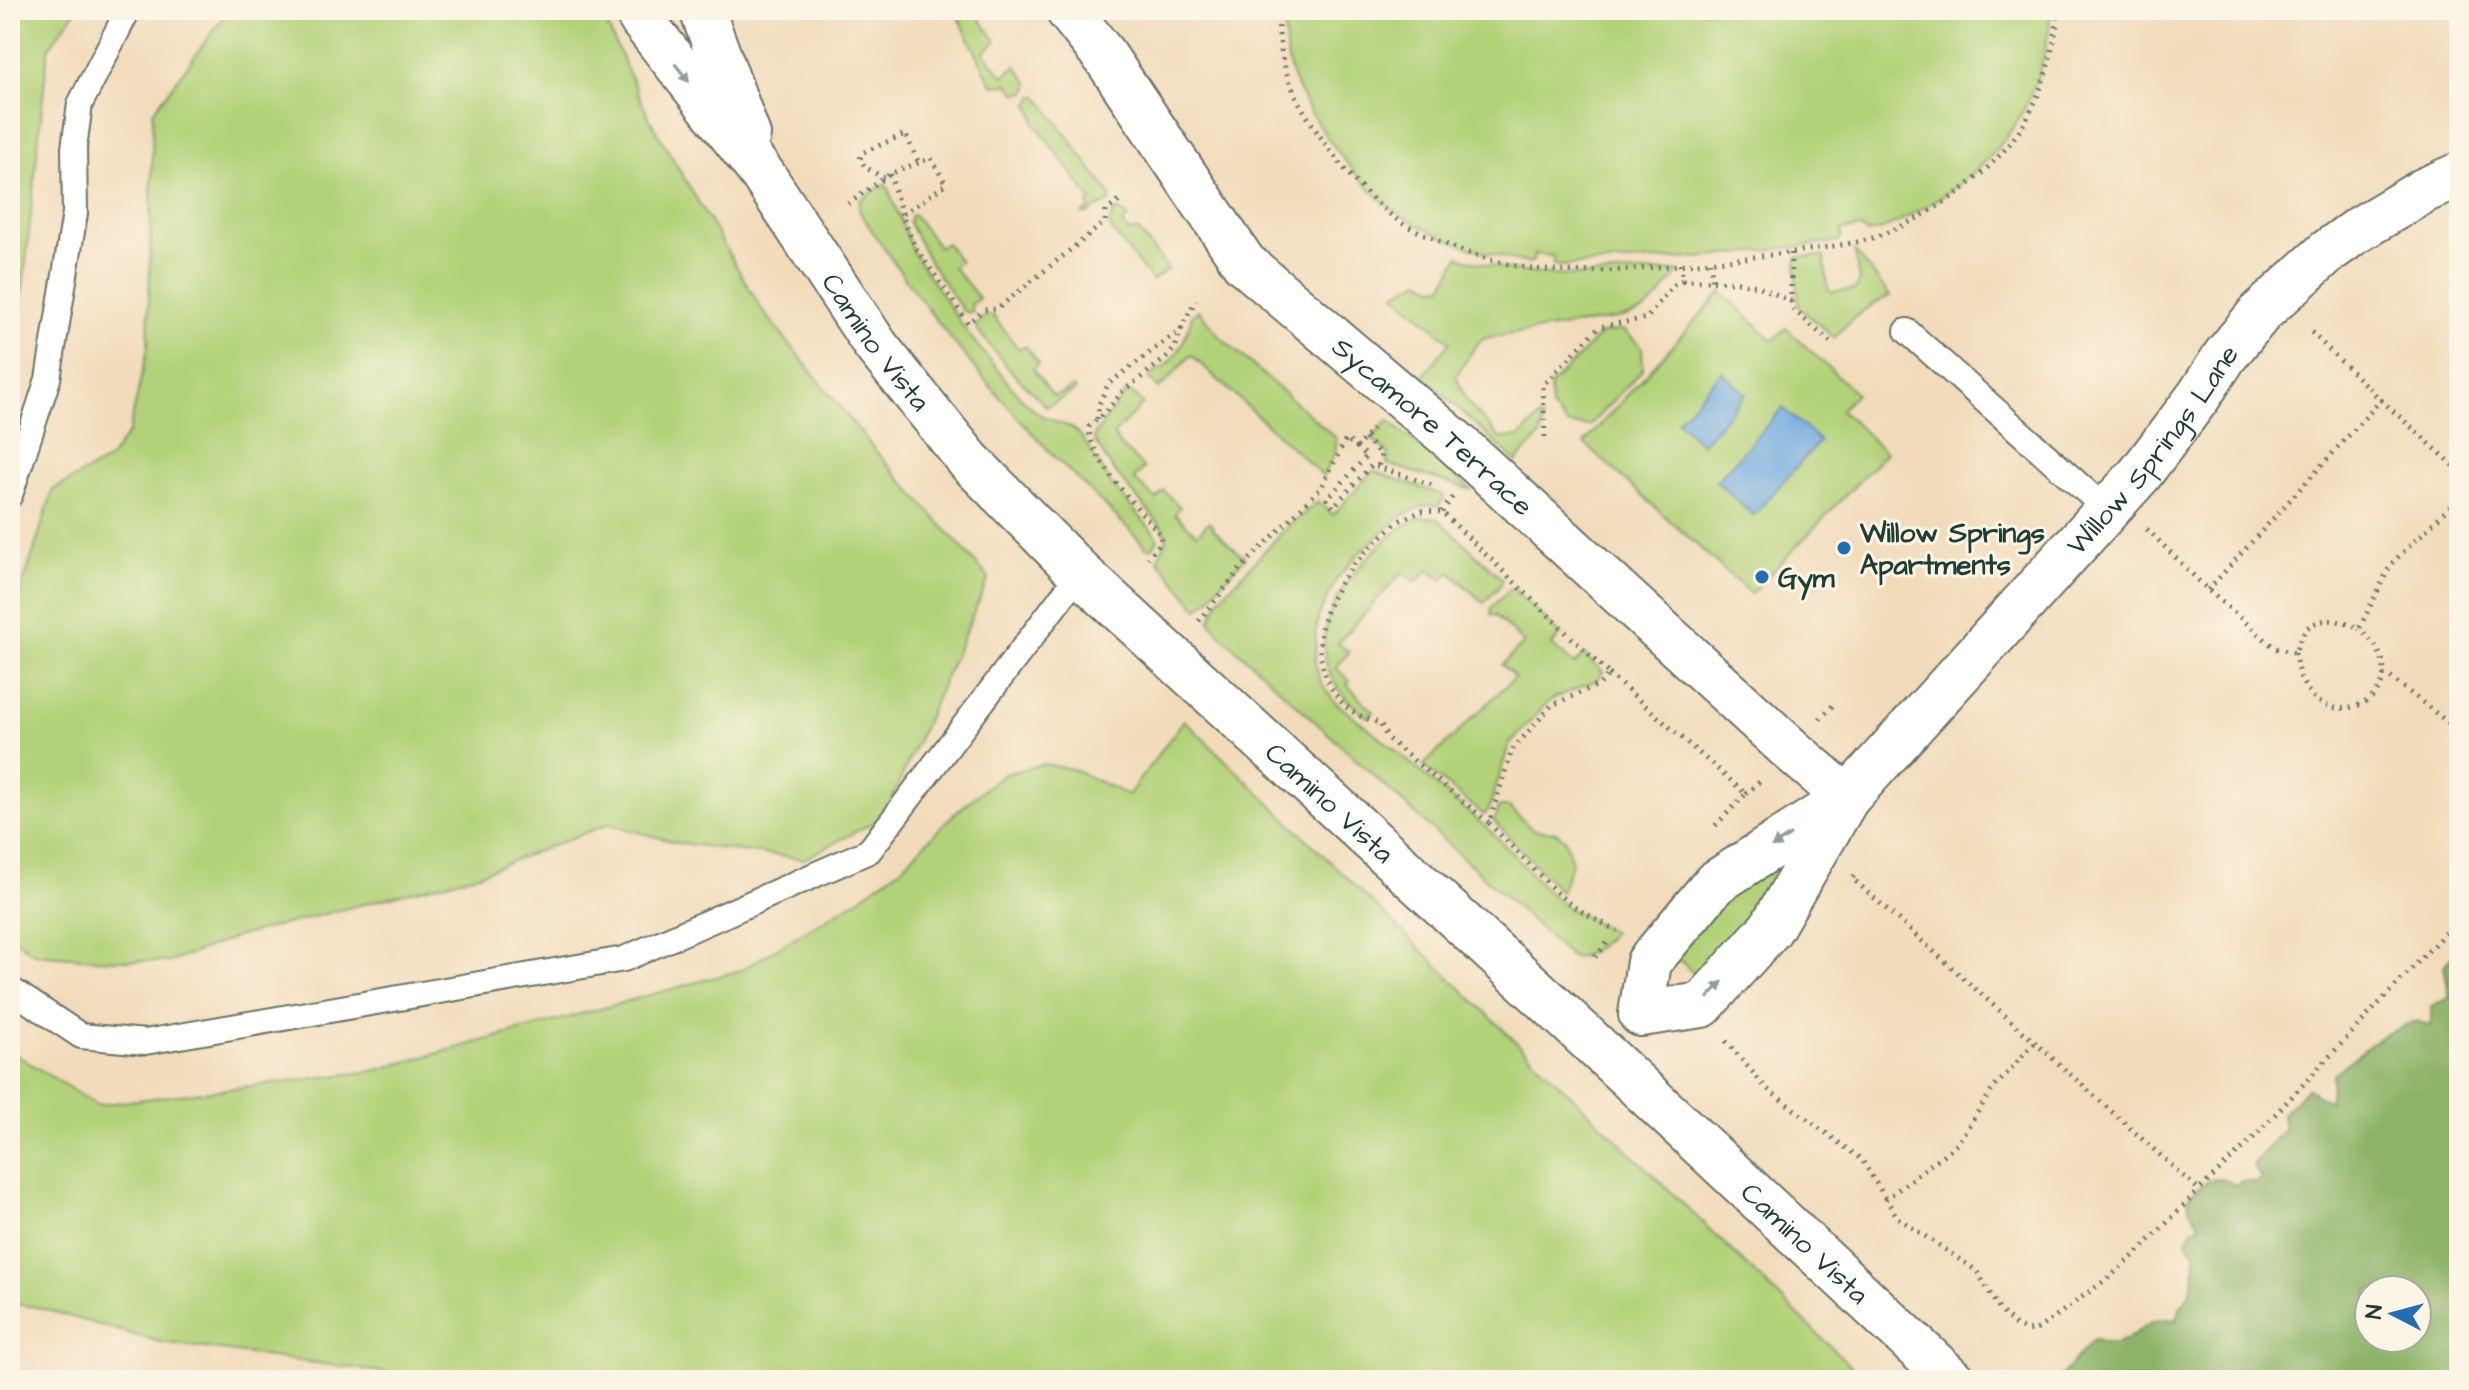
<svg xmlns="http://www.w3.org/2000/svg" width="2469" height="1390" viewBox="0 0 2469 1390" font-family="'Architects Daughter',sans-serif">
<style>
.green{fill:#b2d178;stroke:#688756;stroke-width:2}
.forest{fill:#8db368;stroke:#56784e;stroke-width:2;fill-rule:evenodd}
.water{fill:#6fa9df;stroke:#47738a;stroke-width:2}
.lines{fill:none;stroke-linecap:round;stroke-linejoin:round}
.service-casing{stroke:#697463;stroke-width:28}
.minor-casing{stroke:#697463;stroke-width:48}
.path{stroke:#697463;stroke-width:5;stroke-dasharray:2 6;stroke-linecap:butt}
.service{stroke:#fff;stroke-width:24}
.minor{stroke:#fff;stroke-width:44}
.oneway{fill:#8f9e9a}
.poi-dot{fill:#1f6fb2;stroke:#fcf5e5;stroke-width:3}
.labels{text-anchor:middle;stroke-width:6;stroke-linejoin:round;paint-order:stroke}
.street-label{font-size:28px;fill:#1f3d34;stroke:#fcf5e5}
.poi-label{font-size:28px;font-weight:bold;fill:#1f3d34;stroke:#fcf5e5;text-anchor:start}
</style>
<rect width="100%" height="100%" fill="#fcf5e5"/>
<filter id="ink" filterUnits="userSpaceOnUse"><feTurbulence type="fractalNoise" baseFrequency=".0125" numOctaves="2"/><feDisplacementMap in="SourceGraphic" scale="16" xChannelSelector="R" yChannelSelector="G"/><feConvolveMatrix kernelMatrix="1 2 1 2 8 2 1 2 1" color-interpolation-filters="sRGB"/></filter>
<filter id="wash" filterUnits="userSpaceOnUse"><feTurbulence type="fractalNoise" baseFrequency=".006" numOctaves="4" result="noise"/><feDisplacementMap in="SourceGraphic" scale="32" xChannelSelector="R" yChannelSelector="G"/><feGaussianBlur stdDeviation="1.8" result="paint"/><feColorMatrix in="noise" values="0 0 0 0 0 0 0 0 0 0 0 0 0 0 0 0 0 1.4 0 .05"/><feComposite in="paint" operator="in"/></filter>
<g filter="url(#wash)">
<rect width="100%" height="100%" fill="#f2dbbb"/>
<g class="green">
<path d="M10,10H76L48,49L21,308L10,342Z"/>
<path d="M229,10H600L650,120L762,310L873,448L989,578L884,817L804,859L679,843L608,824L476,875L239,936L170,962L94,959L35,954L10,936V626L53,490L109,459L129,432L148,348L153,112Z"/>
<path d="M955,10H973L996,41L984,52L1003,76L1016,66L1029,83V88L1026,92L1017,94L1008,84L992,85Z"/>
<path d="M1285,10H2051C2044,100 2002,164 1923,208C1906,217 1888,230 1867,233L1860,228L1842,230L1841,239L1838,242L1710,257L1560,266L1554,265V256L1534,254L1533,261L1528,263C1482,253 1444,241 1402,216C1364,193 1300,109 1289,65C1285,48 1284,28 1285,10Z"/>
<path d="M1034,96H1038L1110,194V202L1094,209L1089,214H1083L1090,209L1088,204L1092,201L1034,122L1035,118L1029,104Z"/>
<path d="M886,183L913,252L968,334L1019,396L1040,415L1074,429L1081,436L1111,484L1156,535L1158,540L1152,548H1147C1117,516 1083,485 1052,454C980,379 915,298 859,211L860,200Z"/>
<path d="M1118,210L1128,217L1123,224L1129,232L1139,231L1168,269L1152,281L1109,226L1113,214Z"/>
<path d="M913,214L939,247L946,243L960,261L953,267L979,298L971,305L973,312L970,313L963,311L929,261L909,223L910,217Z"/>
<path d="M1855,251L1890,296C1866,306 1851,319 1834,338L1799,307L1796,262L1798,257L1824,256L1828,289L1831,292L1856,289L1859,282Z"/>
<path d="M1459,256C1469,261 1478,262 1489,265C1555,283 1610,273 1677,271L1676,277C1666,286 1659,299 1648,307C1642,313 1631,315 1623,318L1485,338L1477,344L1456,376L1467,402L1500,438L1520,437L1539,417L1543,420L1541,435L1516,462L1423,376L1450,342L1395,294L1420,280L1433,287L1443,286Z"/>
<path d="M1721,292L1773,340L1786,328L1856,393L1841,410L1886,453L1751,594L1584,443Z"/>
<path d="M1199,310L1219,336L1336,438C1339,451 1328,464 1323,476L1191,355L1159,389L1150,379C1154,368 1162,370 1169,363C1182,350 1188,332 1192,315Z"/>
<path d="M985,315L993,316L1019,349L1025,346L1039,363L1033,369L1053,396L1065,392L1073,387L1076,390L1047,407L1008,368L976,328L977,323Z"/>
<path d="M1623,330L1642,347L1643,369L1589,426L1568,425L1551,407L1550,386L1601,334Z"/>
<path d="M1132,393L1143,404L1113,435L1117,439L1116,441L1144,468L1134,479L1156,499L1164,491L1180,507L1175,514L1197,534L1209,522L1213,526L1212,528L1241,555L1243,554L1246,557L1219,585L1210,599L1198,609L1158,560L1167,537L1163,528L1113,470L1094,440L1095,434L1125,394Z"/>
<path d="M1388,420L1472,490L1387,464L1389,454L1372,439Z"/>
<path d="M1373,471L1443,495L1444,499L1438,506L1427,505L1401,516L1359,553L1337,579L1319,615L1316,630L1315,664L1321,682L1334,701L1381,738L1496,836L1549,893L1568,908L1613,932C1602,944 1589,957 1572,958L1223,637L1210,621L1220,598L1287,527L1318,502L1333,515Z"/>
<path d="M1423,517L1438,519L1502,579V583L1484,603L1450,572L1442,580L1429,569L1415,582L1402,572L1338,643L1349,652L1336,668L1350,681L1347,685L1374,712L1367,717C1301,669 1319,609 1368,557C1384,541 1401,524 1423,517Z"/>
<path d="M1515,588L1516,592L1561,634L1552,645L1574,665L1584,655L1603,672L1598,680L1554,698L1545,705L1509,745L1489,809L1484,815L1423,766L1515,677L1502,665L1524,643L1495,615H1491V608L1510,589Z"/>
<path d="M1184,720L1865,1380H443L160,1342L36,1307L10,1303V1051L97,1105L373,1071L741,970L860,898L902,867L951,817L990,784L1005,774L1043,764L1072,769L1128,795Z"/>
<path d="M1498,807H1509L1533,830L1556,832L1565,839L1572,862L1561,892L1494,821Z"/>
<path d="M1773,859L1788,866L1753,926L1698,977L1676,957L1726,897Z"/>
</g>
<path class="forest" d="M2459,946V1380H2057L2094,1339C2123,1353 2128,1335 2151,1322C2159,1318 2168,1319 2177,1320C2180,1302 2185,1304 2190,1291C2195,1279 2195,1264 2195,1252L2187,1242L2191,1231L2200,1225L2189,1207L2188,1197L2208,1180L2222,1179L2236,1185L2241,1181L2257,1183L2261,1178L2253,1165L2284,1128L2282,1114L2307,1088L2329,1102L2333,1074L2383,1035L2418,1021L2431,1026V1007L2450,997L2444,966ZM2369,1290H2417V1338H2369Z"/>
<g class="water">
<path d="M1722,372L1746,394L1702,444L1677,421Z"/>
<path d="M1783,408L1820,441L1753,516L1716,481Z"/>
</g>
</g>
<g filter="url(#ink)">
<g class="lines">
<defs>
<g id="service">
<path d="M1907,331L2107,510"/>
<path d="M10,495L48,379L75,213L74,148L80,104L128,10"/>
<path d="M10,989L81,1036L145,1042L624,959L869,851L1080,573"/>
</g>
<g id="minor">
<path id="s1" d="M636,10L642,20L763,175L876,346L969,461L1080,573L1554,1007L1952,1380"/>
<path d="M702,10L748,135"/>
<path id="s2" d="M1068,10L1106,58L1244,263L1453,440L1791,750L1847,798"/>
<path id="s3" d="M1847,798L1715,883L1649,962L1641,1014L1702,1005L1771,928L1847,798L2140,474L2199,396L2225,356L2260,313L2327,252L2356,231L2425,190L2459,175"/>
</g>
</defs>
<use href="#service" class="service-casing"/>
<use href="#minor" class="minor-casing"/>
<g class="path">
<path d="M1278,10C1278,70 1295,101 1329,149C1348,175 1370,199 1396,219C1403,225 1413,229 1422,233C1461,252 1501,266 1544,270C1596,275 1655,267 1707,262C1745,258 1783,254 1821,248C1839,245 1858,243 1875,237C1933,216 1994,174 2026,120C2043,90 2056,44 2058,10"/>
<path d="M890,174L902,215"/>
<path d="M884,178L865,167L860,159L862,153L905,134L919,163"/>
<path d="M848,204L890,174L931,158L946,184L902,215L914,245L968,323L984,310L997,309L1105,222L1106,211L1122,199"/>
<path d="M1791,253V301L1794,310L1830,342"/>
<path d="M1680,264L1683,280L1713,281L1710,262"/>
<path d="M1713,281L1738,282L1757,286L1791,301"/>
<path d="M1181,329L1193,305L1197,301"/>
<path d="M2381,400L2459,470"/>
<path d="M1097,419L1099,404L1108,384L1181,329L1175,348L1166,358L1122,392L1106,412L1089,427C1088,458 1140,510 1160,534L1161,542L1148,558"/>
<path d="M1373,429L1357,447L1367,456L1327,499L1333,507L1372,465L1435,486"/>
<path d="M1545,437L1543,385L1599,327L1647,318L1672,286L1683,280"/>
<path d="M1365,438L1381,455L1378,467"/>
<path d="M1422,511L1442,512L1609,674L1600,684L1552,705L1512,750L1489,823L1388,739L1380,723C1355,716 1341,707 1329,683C1303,631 1337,577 1376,542C1383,535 1391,527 1399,521C1406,517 1414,515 1422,511Z"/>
<path d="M1442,512L1453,496"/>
<path d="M2147,529L2208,590L2275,648L2295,653C2298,646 2302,633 2307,628C2323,615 2343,621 2359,629L2391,564L2459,498"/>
<path d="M2208,590L2381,400L2310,331L2309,332"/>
<path d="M1199,621L1241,568L1321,488L1346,439L1357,447"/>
<path d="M2295,653C2305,757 2438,694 2359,629"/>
<path d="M1609,674L1746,794L1714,827"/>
<path d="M2383,675L2390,677L2459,731"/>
<path d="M1820,719L1836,702"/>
<path d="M1746,794L1760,781"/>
<path d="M1489,823L1558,894L1574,907L1617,931"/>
<path d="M1854,876L1852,878L2199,1190L2253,1138L2459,918"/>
<path d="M1595,957L1608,942"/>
<path d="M1726,1041L1767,1089L1862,1160L1886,1199"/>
<path d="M2034,1043L1992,1090L1957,1144L1886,1199L1898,1218L1977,1271L1999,1309L2016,1326L2028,1331L2038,1329L2111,1276L2139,1251L2199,1190"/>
</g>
<use href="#service" class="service"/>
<use href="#minor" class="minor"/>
</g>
<defs><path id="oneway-solid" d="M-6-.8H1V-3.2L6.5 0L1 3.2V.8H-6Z" transform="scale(2)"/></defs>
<g class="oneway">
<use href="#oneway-solid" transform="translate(682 73) rotate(52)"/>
<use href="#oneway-solid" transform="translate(1781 841) rotate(147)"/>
<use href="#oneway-solid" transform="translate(1715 990) rotate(-48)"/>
</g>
</g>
<g class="poi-dot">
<circle cx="1844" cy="548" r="8"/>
<circle cx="1762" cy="577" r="8"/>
</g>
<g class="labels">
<g class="street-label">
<text dy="10" stroke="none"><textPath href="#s1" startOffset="410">Camino Vista</textPath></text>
<text dy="10" stroke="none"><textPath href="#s2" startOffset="558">Sycamore Terrace</textPath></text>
<text dy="10" stroke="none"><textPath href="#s3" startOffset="1092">Willow Springs Lane</textPath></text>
<text dy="10" stroke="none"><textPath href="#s1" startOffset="1058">Camino Vista</textPath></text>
<text dy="10" stroke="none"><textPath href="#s1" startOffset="1706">Camino Vista</textPath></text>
</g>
<g class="poi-label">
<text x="1860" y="542">Willow Springs<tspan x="1860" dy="32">Apartments</tspan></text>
<text x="1778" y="587">Gym</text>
</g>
</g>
<rect width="2469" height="1390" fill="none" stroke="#fcf5e5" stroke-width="40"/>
<g transform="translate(2393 1314) rotate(276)"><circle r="38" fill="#fcf5e5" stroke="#a4ab9e" stroke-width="2"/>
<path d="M0-6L14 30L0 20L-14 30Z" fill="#1f6fb2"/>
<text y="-12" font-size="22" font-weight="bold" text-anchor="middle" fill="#1f3d34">N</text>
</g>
</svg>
